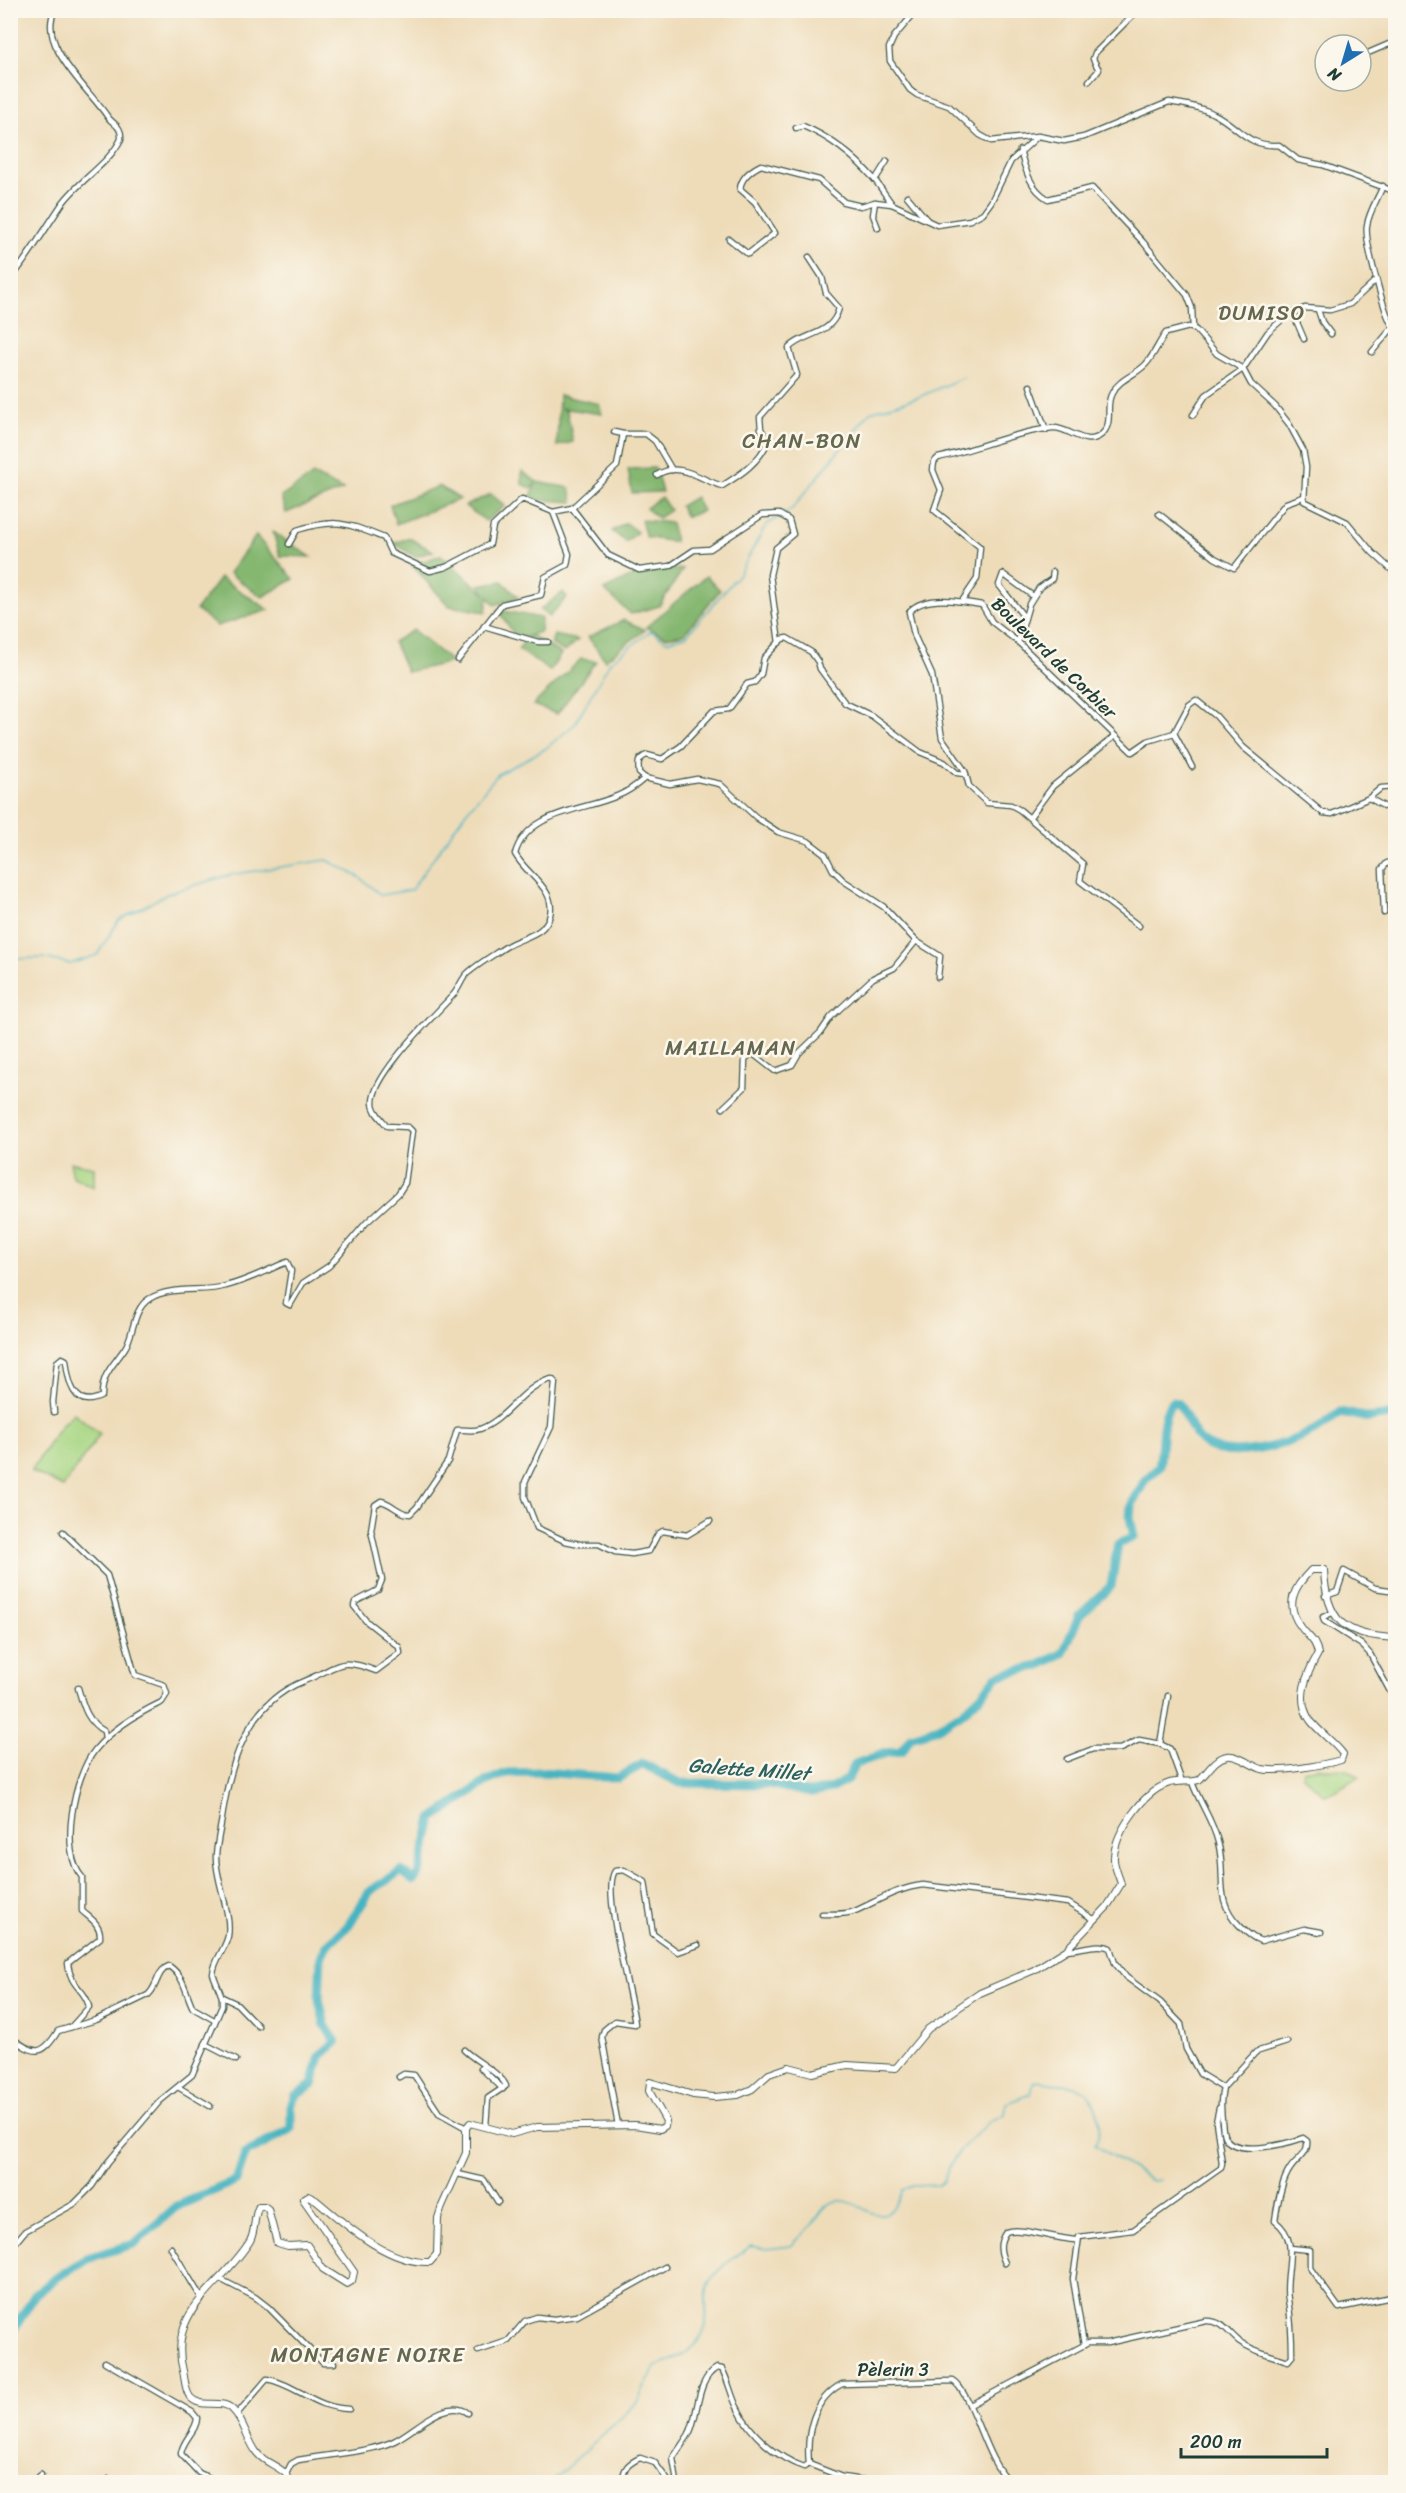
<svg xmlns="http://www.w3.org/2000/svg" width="1406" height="2493" viewBox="0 0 1406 2493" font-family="Sriracha,sans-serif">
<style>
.green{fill:#a7d683;stroke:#638a5c;stroke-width:1.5}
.forest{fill:#85b771;stroke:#527a52;stroke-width:1.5}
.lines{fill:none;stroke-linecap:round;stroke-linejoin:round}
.stream{stroke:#46b4c1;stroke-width:1.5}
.river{stroke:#46b4c1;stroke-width:9}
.minor-casing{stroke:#3e5548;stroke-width:7}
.tertiary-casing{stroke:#3e5548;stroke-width:8}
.minor{stroke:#fff;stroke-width:4.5}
.tertiary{stroke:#fff;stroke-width:6}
.labels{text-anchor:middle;stroke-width:5;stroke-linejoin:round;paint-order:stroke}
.street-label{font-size:18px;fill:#1f3d34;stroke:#fbf7ec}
.water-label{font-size:20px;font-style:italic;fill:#2b615e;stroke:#fbf7ec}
.quarter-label{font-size:21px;letter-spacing:1.5px;fill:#65684e;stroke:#fbf7ec}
</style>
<rect width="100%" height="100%" fill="#fbf7ec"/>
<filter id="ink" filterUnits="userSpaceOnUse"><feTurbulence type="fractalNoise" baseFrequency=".0167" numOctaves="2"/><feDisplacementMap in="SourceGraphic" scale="12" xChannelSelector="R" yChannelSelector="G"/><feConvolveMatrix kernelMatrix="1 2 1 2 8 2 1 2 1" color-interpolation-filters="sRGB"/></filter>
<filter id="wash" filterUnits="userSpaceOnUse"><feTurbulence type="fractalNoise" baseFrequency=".008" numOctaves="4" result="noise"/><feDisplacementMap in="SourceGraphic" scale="24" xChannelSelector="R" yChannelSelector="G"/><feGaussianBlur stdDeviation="1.35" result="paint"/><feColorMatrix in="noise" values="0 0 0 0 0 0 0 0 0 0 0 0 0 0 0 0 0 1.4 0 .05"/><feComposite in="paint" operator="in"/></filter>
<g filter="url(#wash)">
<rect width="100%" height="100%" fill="#eedcb9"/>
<g class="green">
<path d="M70,1162L94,1167V1187L73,1177Z"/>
<path d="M74,1413L100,1434L63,1487L31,1471L62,1424Z"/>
<path d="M1319,1767C1333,1773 1344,1764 1359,1777C1346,1782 1338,1792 1324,1795L1302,1775L1303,1770Z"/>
</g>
<g class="forest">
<path d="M559,395L599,404L602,414L561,408L567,411L573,442L557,446Z"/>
<path d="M655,468L662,492L632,493L628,469Z"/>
<path d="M522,471L537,482L570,488L573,502L530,499L536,483L532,488L522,484Z"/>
<path d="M313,475L343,490L286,513L281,497Z"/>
<path d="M439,486L460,499L396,524L390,505Z"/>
<path d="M491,494L505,506L486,521L465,506Z"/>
<path d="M661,497L670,510L658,518L646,508Z"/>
<path d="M695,497L702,511L686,517L680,506Z"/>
<path d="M641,520L671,523L675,542L646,537Z"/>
<path d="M626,523L637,532L626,542L612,531Z"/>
<path d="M273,532L311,557L280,556Z"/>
<path d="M256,536L294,579L262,597L229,573Z"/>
<path d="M409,538L433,551L415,557L394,543Z"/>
<path d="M441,555L486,595L479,585L502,581L518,597L495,605L488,597L486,612L449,606L412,565Z"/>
<path d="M683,569L659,606L631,614L604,590L638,573Z"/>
<path d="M706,576L720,590L684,634L666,637L646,627Z"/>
<path d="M220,578L269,610L217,626L196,610Z"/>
<path d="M563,592L567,597L549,617L540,610Z"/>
<path d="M498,610L541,618L540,632L530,635L561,654L550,671L518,649L529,636L517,639Z"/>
<path d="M624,620L645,630L605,660L588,637Z"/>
<path d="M413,630L452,662L407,672L393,642Z"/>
<path d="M554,635L578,640L565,652L551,644Z"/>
<path d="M581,659L596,661L557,714L533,705Z"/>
</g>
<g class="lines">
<g class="stream">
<path d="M10,959L44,958L70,964L97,955L119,920L169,893L229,875L327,860L359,877L381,895L411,890L466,812L498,774L545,749L574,725L610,662L651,631L666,641L686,636L739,574L766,525L792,509L870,412L919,397L964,377"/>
<path d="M551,2482L636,2404L655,2367C673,2361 698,2349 705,2328C709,2316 703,2300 708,2287C714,2269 736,2256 751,2246L766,2249L791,2246C798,2239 805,2233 811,2226C817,2219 822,2208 829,2204C858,2187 881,2245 903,2190L912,2186L938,2185L943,2182L949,2167L961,2149L990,2121L1005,2114L1007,2103L1030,2094L1033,2082L1039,2080C1053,2086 1061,2082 1072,2085C1097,2093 1105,2123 1095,2145L1152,2181L1160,2180"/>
</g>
<path class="river" d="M10,2335L35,2295L56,2278L87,2258L134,2244L177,2206L236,2181L245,2154L291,2129V2106L295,2096L312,2085L320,2056L336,2042L325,2025L319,1999L321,1957L327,1945L348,1926L370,1891L401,1871L414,1880L419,1873L432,1819L487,1781L507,1773L541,1772L618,1778L643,1764L680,1783L769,1784L811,1793L830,1789L847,1780L855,1764L886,1753L902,1751L911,1737C946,1728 976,1706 997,1676L1038,1666L1063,1653L1079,1616L1111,1586L1118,1544L1134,1537L1130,1517L1131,1506L1145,1480L1159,1467C1163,1448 1160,1416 1172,1402L1178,1403C1187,1414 1191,1433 1202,1442C1228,1463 1287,1445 1313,1431C1323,1427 1331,1419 1340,1412L1369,1418L1396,1414"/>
</g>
</g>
<g filter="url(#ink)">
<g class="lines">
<defs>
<g id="minor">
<path d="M917,10L894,37L889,48L890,61L910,90L917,95L949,106L980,135L991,141L1038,136L1064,141L1084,137L1169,102C1183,104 1201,107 1214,114C1240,127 1246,147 1279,145L1298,160L1323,165L1396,192"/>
<path d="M1361,56L1396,41"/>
<path d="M1089,81L1099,70L1093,59L1095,53L1138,10"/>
<path d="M796,128L803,126C832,138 855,157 875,180"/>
<path d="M1020,150C1025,169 1030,189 1048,199L1092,188L1143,242L1187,295L1192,308L1193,328"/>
<path d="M887,161L875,180L892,204"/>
<path d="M907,196L927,220"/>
<path d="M875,202L873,215L878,228"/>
<path d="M729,239L748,254L775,233L755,202L740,189C741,178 751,170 761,165L819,180L844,202L861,206L875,202L892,204L937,225L970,220L983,213L991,202L1011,161L1036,138"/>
<path d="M10,280C29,256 45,229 62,204C79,180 109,164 121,139C122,125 113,125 107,116C91,91 36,45 55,10"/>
<path d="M1318,310L1322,322L1331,334"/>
<path d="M1293,313L1304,339"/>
<path d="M1372,352L1393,327C1384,313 1364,240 1367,225C1369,212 1378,198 1383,186"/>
<path d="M1030,386L1046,430"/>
<path d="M1193,415L1206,395L1243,369L1268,332L1285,317L1305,308L1330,310L1350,304L1376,280"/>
<path d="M614,432L623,434H646L655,441L672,470"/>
<path d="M623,434L617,466L572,508L608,555L639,570L670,566L694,550L710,549L762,515L779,514L789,520L793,534L776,548L770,575L779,643"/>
<path d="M657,475C680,461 699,479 722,486C740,475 760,462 768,441L761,429L760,417L797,375L789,348C805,332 832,336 839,308L826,293L822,277L809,257"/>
<path d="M1159,514L1215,558L1234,568L1286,503L1303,497"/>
<path d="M289,544L297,530C338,518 346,523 384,538L391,553L430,571L446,567L490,544L493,526L522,499L553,512L572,508"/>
<path d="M962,601L977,579L980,547L934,510L941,490L933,470L934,462L938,458C976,449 1015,432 1053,428C1069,427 1085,448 1101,435C1115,423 1104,406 1112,393C1119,379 1136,375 1146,364C1154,355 1159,342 1166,333L1189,327L1196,330L1217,354L1243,369L1251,384L1275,406L1289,424L1303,450L1306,467L1304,501L1347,522L1372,552L1396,574"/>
<path d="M1024,617L999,585L1003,574L1033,596"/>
<path d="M484,626L538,642H548"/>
<path d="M1018,642L1029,604L1039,588L1052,579L1053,572"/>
<path d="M458,660L502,604L541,595L545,577L567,565L569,554L553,512"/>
<path d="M1174,733L1192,767"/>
<path d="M645,778L639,773C638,763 637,759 647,755L662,759L681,746L714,711L729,709L747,684L755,682L761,674L764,658L782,639L787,638L811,652L818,662L820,669L845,703L872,716L920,752L944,762L957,773L966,774"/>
<path d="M1369,798L1396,813"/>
<path d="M1030,817L1053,786L1115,736"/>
<path d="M1384,913L1382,869L1387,863L1396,862"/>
<path d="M1139,926L1080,881L1083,864L1020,810L1011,805L987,803L969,786L965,771L942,738L932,675L914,635L909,612C924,594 961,601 982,605L992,622L1018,642L1132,752L1148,741L1174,733L1189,705L1196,700L1216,716L1243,747L1323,813L1332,814L1369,798L1381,788L1396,787"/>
<path d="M723,1108L744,1088L745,1059L752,1053L775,1071L792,1065L799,1053L820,1033L831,1017L873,978L894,968L916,941"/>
<path d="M54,1412L53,1402L57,1362L62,1358L66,1360C68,1380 73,1411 102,1396C102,1373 113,1366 125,1348C134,1334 133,1309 149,1299C171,1285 203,1293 226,1286C247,1281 267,1270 287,1262L291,1271L286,1303L290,1305L303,1283L329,1266L366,1223L398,1194L405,1183L412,1131L408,1127L387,1126C382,1119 373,1112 373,1103C372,1075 435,1015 454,994C460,987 462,977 469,972C481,962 495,954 507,946C517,940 531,937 540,930C544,927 549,920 550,915C556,888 527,876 515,854C527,811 583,811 617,796C628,792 637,785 645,778L670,784L697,779L720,784L757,818L778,832L808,841L825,854L833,870L844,881L884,907L916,941L940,956L938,977"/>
<path d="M63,1532L107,1575L135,1675L164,1685L167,1694L162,1702C139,1713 111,1730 95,1750C74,1776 59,1852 82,1877V1911C91,1919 101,1924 100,1938L68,1963C70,1988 86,1989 89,2007L71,2027"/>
<path d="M1325,1596L1337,1592L1344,1571L1375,1588L1396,1591"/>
<path d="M1332,1613L1323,1617L1324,1621L1362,1645L1370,1654L1392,1695"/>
<path d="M78,1688C83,1705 87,1722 104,1731L105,1739"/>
<path d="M1160,1744L1168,1696"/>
<path d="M1067,1759L1093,1749H1120L1139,1740L1160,1744L1170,1749L1182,1782"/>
<path d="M1192,1782C1199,1802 1213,1821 1218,1842C1227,1875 1213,1899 1239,1925C1246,1932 1252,1938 1261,1941L1304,1929L1321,1932"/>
<path d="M822,1914C832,1914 846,1915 855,1911C878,1901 897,1888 923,1885L1068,1903L1095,1920"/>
<path d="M222,1997L237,2004L258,2026"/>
<path d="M10,2037C34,2053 41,2059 58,2031L96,2020L148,1995C158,1987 156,1971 169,1966C185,1977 185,1992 193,2008L214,2020"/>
<path d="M205,2044L236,2060"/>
<path d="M464,2050C475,2061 502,2074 506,2086L488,2098L486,2126"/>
<path d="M481,2068L503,2089"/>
<path d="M399,2077L404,2074L414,2075L439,2113L466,2128"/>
<path d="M178,2087L210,2106"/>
<path d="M1223,2088L1256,2052L1287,2042"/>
<path d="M618,2125L602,2037L604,2030L615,2021L635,2024C632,1996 601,1890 615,1871L624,1870L645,1882L653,1934L678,1952L698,1945"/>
<path d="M458,2174L484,2180L498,2202"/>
<path d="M171,2248L202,2299"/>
<path d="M1290,2248L1310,2250V2268L1339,2308L1396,2296"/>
<path d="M10,2249L25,2231L74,2204L92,2186L108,2162L160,2101L192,2075L222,2006V1997L213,1974C214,1960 225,1950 228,1936C232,1912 215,1880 216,1855C217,1843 220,1830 222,1818C230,1762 247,1703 304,1681C340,1667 337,1656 376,1671L400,1653L399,1647L366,1621L354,1606L355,1602L378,1590L382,1580L371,1530L375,1505L381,1501C392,1503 399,1514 410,1514L417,1507L448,1461L457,1430C466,1429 472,1432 480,1429C508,1419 523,1385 552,1379L555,1382L551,1427L525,1482V1497L537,1528L565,1541L580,1544H599L615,1552L632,1554L649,1551L658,1534L663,1531L687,1535L710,1521"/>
<path d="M1005,2263C1000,2252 998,2243 1006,2232C1020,2226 1057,2240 1078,2240"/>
<path d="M220,2279L255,2297L268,2307L323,2363H334"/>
<path d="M1084,2345L1073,2279L1079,2237L1133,2230L1221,2168L1222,2163L1216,2122L1219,2108"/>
<path d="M478,2351L508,2341L525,2321L537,2317L554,2319L577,2316L665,2267"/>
<path d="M105,2362L192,2412L197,2418C197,2431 182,2440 181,2454L199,2473L219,2482"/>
<path d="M970,2405L1088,2343H1107L1206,2321C1223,2320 1228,2333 1240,2342C1254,2352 1272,2355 1288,2361L1292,2356C1292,2337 1291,2318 1288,2300C1283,2272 1302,2241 1275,2221C1277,2206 1281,2182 1290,2169C1296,2159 1309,2154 1307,2141L1303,2138C1286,2144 1239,2156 1226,2139C1222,2134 1223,2127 1222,2121C1221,2109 1220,2100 1223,2088L1200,2074L1186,2049L1181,2024L1160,2002L1126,1977L1115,1963L1110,1948C1099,1942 1080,1950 1066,1950"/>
<path d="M237,2414L267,2379C298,2385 314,2408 349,2409"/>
<path d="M809,2464L842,2477L876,2482"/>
<path d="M286,2474L291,2464L298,2460C324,2455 372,2452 394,2441C415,2431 446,2397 468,2413"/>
<path d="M33,2482L41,2475"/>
<path d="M106,2482L109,2479L118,2482"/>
<path d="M622,2482C624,2468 627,2464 640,2458L655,2463L669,2482"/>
<path d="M677,2482L673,2458C678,2450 684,2442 689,2434C699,2415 696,2379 717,2368L722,2369C729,2382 731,2396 738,2409C750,2434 777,2458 804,2467L809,2464C806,2433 813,2399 842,2384L953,2381C972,2392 985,2462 1009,2481H1026"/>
</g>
<path id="tertiary" d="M288,2482L286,2474C277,2465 265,2463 257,2453C247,2440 244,2420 232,2409C221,2398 201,2410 190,2397C185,2390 185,2380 183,2371C167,2309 221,2288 250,2241C256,2230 253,2217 259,2206H264L268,2209L277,2243L288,2246L307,2245L323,2269L347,2284L352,2281L354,2272L303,2199L308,2196L316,2200C346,2225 388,2264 430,2262L437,2254L438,2218L442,2206L466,2153V2128L470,2123L512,2134L537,2127L635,2125L660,2129L665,2126L666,2121L649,2091L650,2082L693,2095L714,2097L738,2095L752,2089L769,2074L789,2067L812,2073L847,2065L896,2068L928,2029L961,2006L980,1993L1034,1970L1066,1950L1107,1907L1121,1884C1119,1876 1113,1865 1114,1857C1115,1832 1144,1792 1167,1784C1177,1780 1189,1783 1199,1780C1208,1772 1215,1758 1227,1756C1238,1754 1251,1766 1262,1769C1279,1773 1323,1765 1341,1760L1343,1754C1333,1741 1319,1732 1310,1720C1295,1699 1307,1673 1318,1654C1316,1640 1308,1637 1301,1627C1284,1605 1294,1587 1311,1570H1324C1326,1621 1344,1636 1396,1638"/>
</defs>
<use href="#minor" class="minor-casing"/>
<use href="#tertiary" class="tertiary-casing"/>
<use href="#minor" class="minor"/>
<use href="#tertiary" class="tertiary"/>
</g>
</g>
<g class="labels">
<g class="street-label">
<text transform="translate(1054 658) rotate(44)" y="6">Boulevard de Corbier</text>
<text x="893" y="2376">Pèlerin 3</text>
</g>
<g class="water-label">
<text transform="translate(749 1769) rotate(4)" y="7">Galette Millet</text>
</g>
<g class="quarter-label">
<text x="1262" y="320">DUMISO</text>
<text x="802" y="448">CHAN-BON</text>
<text x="731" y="1055">MAILLAMAN</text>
<text x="368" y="2362">MONTAGNE NOIRE</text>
</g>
</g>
<rect width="1406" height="2493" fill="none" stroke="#fbf7ec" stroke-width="36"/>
<g transform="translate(1343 63) rotate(217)"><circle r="28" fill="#fbf7ec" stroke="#a3ada2" stroke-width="1.5"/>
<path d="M0-4.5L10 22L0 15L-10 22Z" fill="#1f6fb2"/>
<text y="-9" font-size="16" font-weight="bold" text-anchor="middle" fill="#1f3d34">N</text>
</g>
<path d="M1181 2448v9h146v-9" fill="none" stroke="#1f3d34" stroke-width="3"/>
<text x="1190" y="2448" font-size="18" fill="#1f3d34" stroke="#fbf7ec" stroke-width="4.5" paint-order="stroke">200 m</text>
</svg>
